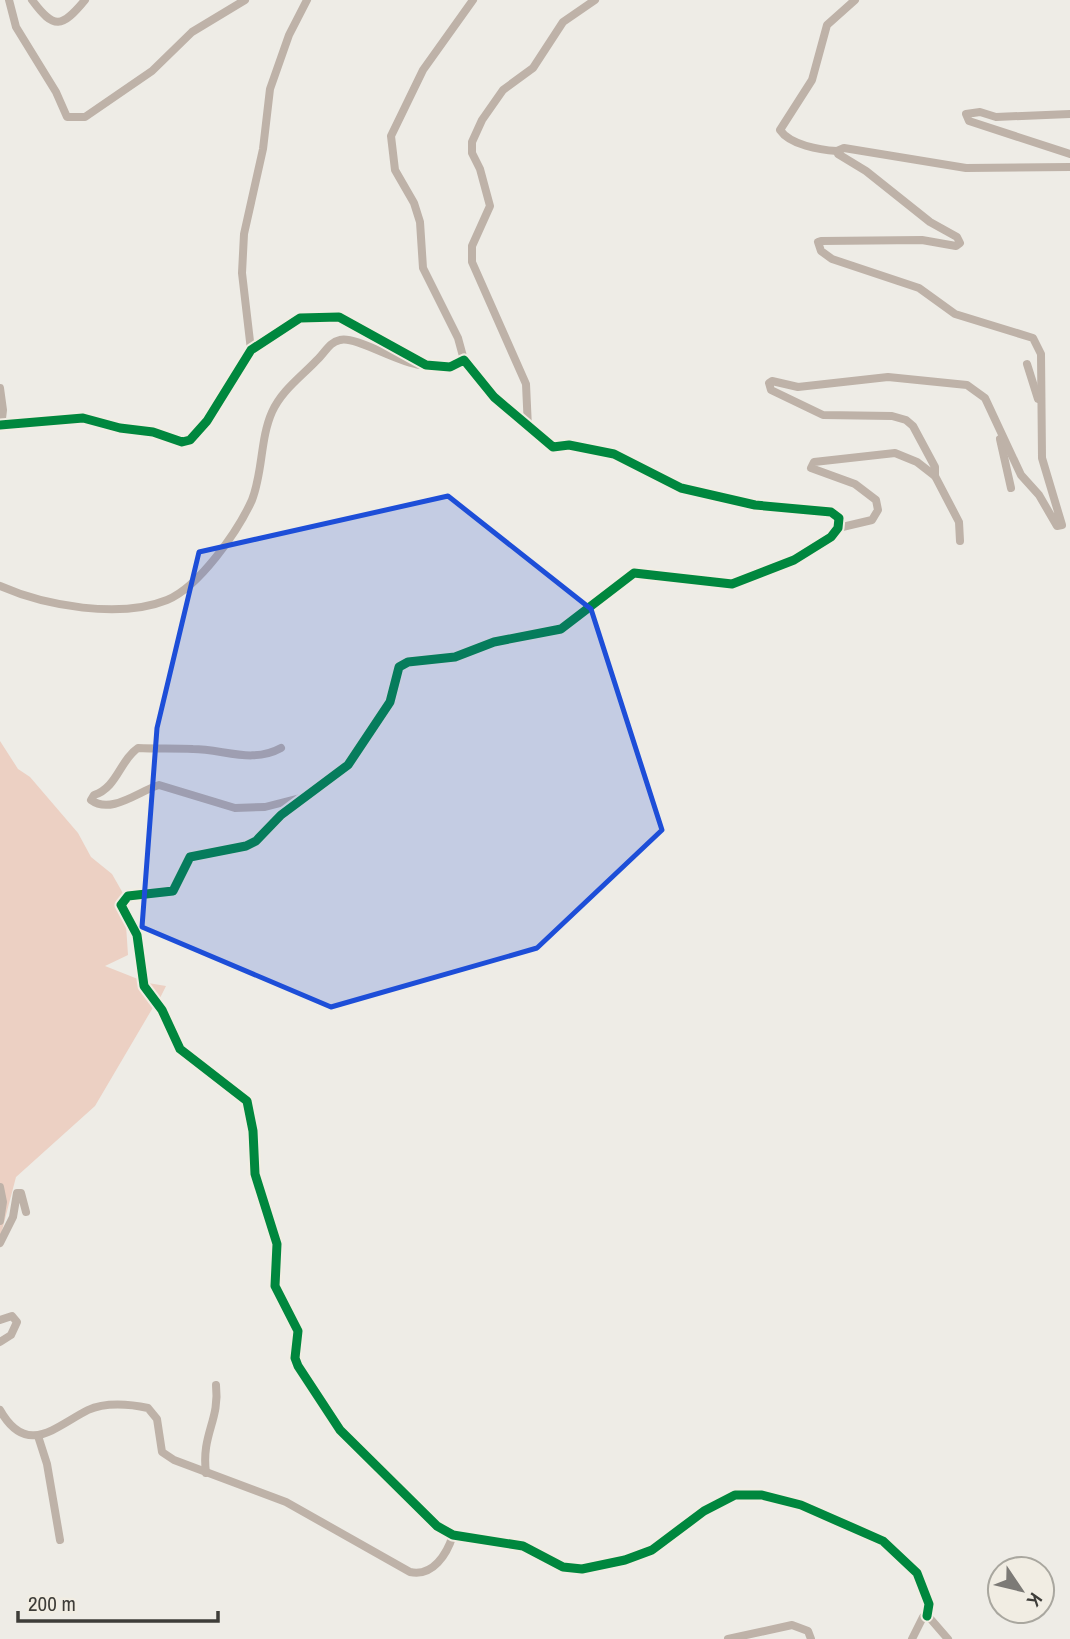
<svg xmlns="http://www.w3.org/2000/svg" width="1070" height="1639" viewBox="0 0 1070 1639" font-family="'Archivo Narrow',sans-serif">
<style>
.green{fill:#ecd0c3}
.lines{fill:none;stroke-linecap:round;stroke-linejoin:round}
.street{stroke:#beb2a8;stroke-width:8}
.cycleway-casing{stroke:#f1ede3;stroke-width:13}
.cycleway{stroke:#00873e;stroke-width:9}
.marked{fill:#1d4ed8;fill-opacity:0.2;stroke:#1d4ed8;stroke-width:5;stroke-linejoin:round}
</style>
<rect width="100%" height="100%" fill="#eeece6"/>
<path class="green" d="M0,741L18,769L30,777L78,833L91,857L112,874L124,895L128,955L105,966L148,983L166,986L160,998L162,1006L155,1004L95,1106L16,1177L0,1238Z"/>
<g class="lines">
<g class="street">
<path d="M9,0L16,27L56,92L67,117H85L152,71L192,32L245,0"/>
<path d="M32,0C54,30 62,28 85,0"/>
<path d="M1070,114L996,117L980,112L966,114L969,121L1070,154"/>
<path d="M837,151C820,150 790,145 780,130L812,80L827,25L855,0"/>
<path d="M251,350L242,273L244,234L263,149L270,89L289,35L307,0"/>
<path d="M464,360L458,338L423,268L420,222L414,203L395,170L391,136L423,70L473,0"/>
<path d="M1027,364L1038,399"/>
<path d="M0,388L3,410L1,427"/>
<path d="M0,425L83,418L120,428L153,432L182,442L190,440L207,421L251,350L300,318L339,317L426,365L450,367L464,360L494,397L553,447L569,445L614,454L681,488L755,505L831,512L839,518L838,528L831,537L794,560L732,584L634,573L561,629L494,642L455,657L408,662L399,667L390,702L348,765L281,815L256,841L246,846L190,857L173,891L128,896L121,905L137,935L144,986L162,1010L180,1049L247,1101L253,1131L255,1174L277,1244L275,1286L298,1331L295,1358L298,1366L340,1430L437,1526L453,1535L523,1546L563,1567L582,1569L625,1560L652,1550L704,1511L735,1495H762L801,1505L883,1541L917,1573L929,1604L927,1616"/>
<path d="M528,428L526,384L472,262V246L490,206L480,169L472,153V142L482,120L503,90L533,68L563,22L595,0"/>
<path d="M1000,439L1011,488"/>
<path d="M935,476L959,522L960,541"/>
<path d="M838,528L872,520L878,510L876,500L855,484L811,468L814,462L895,453L917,462L935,476V467L913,426L906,420L892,416L823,415L771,390L769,383L772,381L798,387L888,377L967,385L985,398L1021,475L1039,495L1057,526L1062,525L1042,458L1041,354L1033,338L955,314L919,288L832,259L821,251L818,242L821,241L922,240L956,246L960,243L957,237L930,222L866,171L838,154L837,151L844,148L966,168L1070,167"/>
<path d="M0,586C45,606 120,619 167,600C199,587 238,531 252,500C263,472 260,439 272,412C282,390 301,377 317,360C325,353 329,342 340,340C356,336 396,362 420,365"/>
<path d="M281,748C252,764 223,749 193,749C174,748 157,749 138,748C120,760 117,788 94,795L91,800C111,815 139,791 159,785L235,808L265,807L304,797"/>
<path d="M0,1187L3,1202L0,1221"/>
<path d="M0,1243L13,1217L17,1193H21L26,1212"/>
<path d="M0,1320L12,1316L17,1322L11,1335L0,1342"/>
<path d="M0,1410C27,1458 56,1426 88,1410C105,1402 130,1404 148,1408L157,1419L162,1452L174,1460L286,1502L410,1572C433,1577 447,1554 453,1535"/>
<path d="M38,1436L47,1464L60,1540"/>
<path d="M206,1473C201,1434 220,1421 216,1385"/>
<path d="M728,1639L792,1625L808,1631L811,1639"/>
<path d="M912,1639L923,1617L928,1616L948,1639"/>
</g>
<defs>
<path id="cycleway" d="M0,425L83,418L120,428L153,432L182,442L190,440L207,421L251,350L300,318L339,317L426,365L450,367L464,360L494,397L553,447L569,445L614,454L681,488L755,505L831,512L839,518L838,528L831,537L794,560L732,584L634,573L561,629L494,642L455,657L408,662L399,667L390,702L348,765L281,815L256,841L246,846L190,857L173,891L128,896L121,905L137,935L144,986L162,1010L180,1049L247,1101L253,1131L255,1174L277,1244L275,1286L298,1331L295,1358L298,1366L340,1430L437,1526L453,1535L523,1546L563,1567L582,1569L625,1560L652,1550L704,1511L735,1495H762L801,1505L883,1541L917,1573L929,1604L927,1616"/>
</defs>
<use href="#cycleway" class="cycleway-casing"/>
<use href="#cycleway" class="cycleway"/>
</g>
<path class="marked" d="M448,496L591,609L662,830L537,948L331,1007L142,927L157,728L199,552Z"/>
<g transform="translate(1021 1590) rotate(125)"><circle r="33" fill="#f1ede3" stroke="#a9a79f" stroke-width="2"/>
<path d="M0-5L12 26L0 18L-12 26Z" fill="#7c7a76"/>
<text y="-10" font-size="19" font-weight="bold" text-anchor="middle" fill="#3e3d39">K</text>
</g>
<path d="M18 1611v10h200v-10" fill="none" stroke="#3e3d39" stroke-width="3.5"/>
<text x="28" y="1611" font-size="21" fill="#3e3d39" stroke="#f1ede3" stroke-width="5" paint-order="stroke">200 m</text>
</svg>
